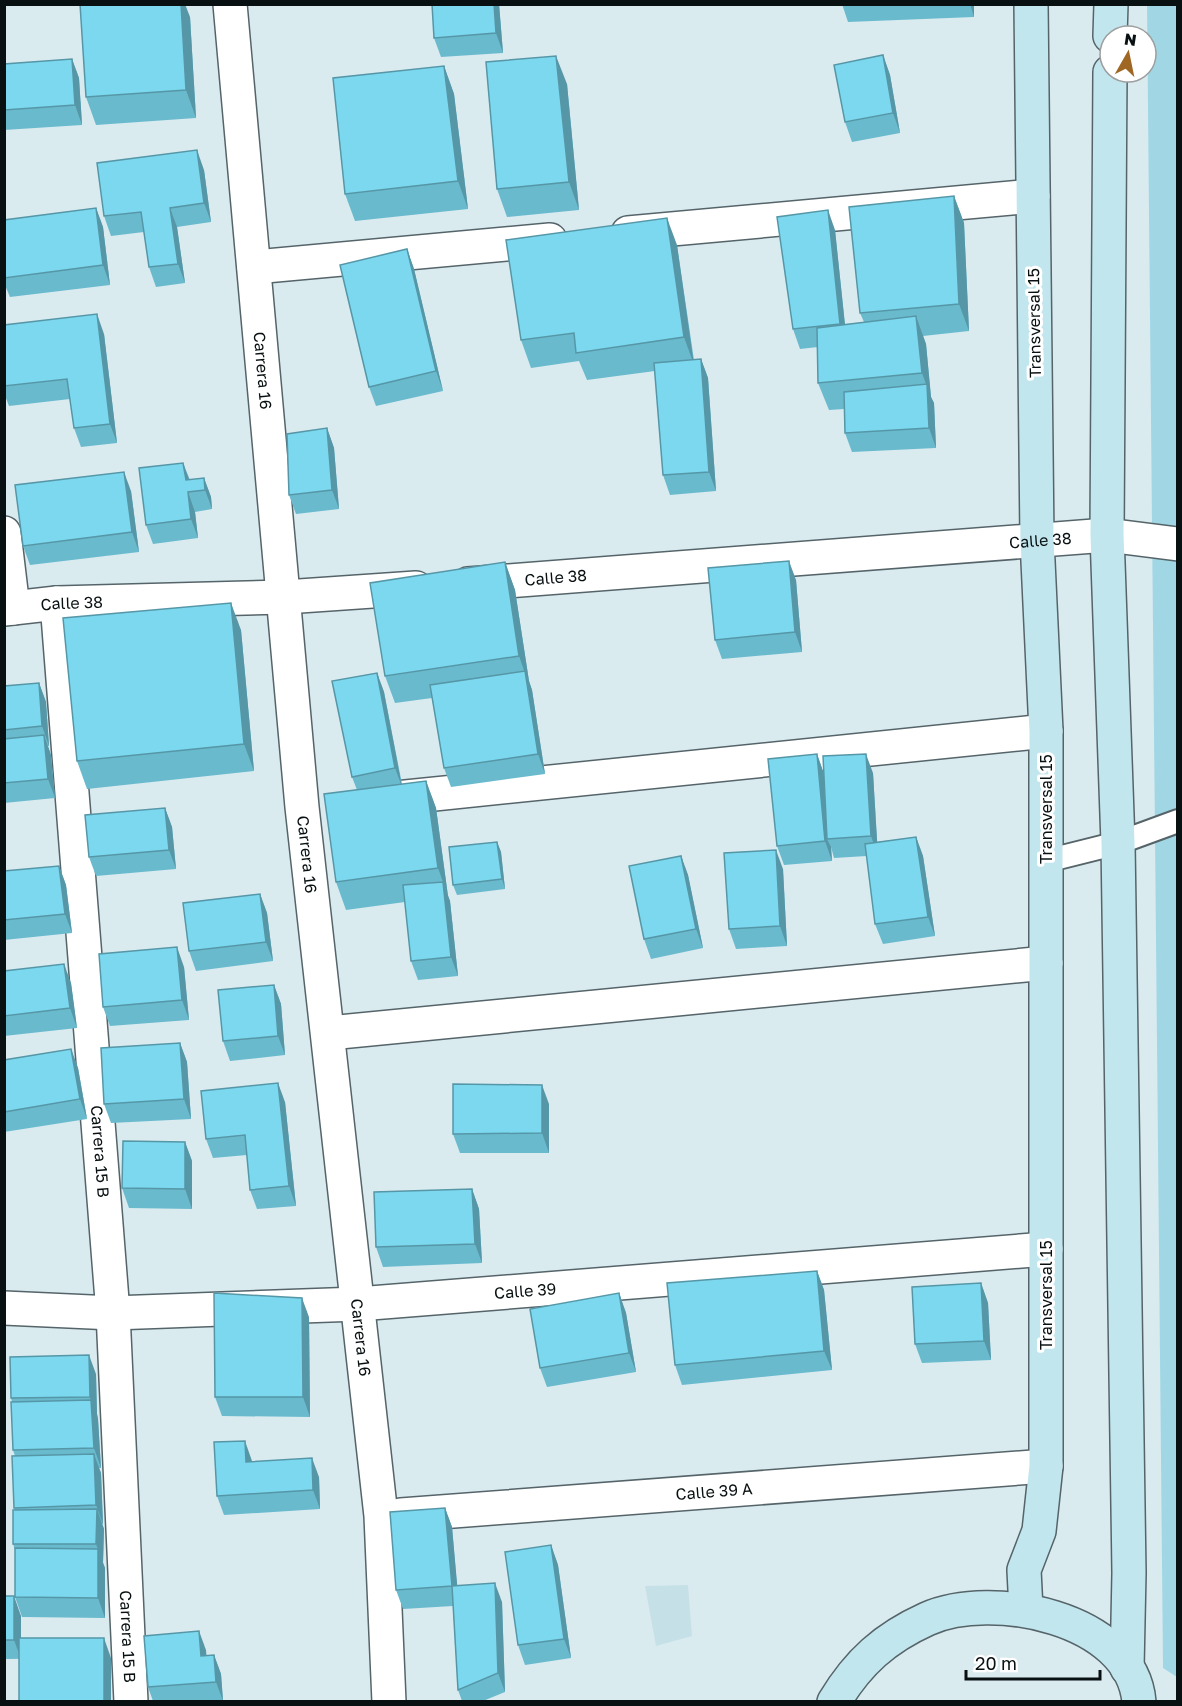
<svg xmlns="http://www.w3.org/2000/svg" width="1182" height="1706" viewBox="0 0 1182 1706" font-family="'Golos Text',sans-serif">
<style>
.built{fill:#c6e0e8}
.green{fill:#a1d7e5}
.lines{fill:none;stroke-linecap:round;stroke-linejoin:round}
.lane-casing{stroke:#556469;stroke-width:26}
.street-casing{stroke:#556469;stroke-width:36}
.secondary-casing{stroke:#556469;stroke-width:36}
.lane{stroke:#fff;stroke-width:22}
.street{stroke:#fff;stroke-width:33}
.secondary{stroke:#c2e6ee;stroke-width:33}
.wall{fill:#6abace}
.shaded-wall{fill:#5697a7}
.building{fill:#7bd8ef;stroke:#5697a7;stroke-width:1.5}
.labels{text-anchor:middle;stroke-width:6;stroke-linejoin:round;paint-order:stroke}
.street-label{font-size:16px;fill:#091011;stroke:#fff}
</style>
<rect width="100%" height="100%" fill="#daebf0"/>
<path class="built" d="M688,1585L692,1636L656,1646L645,1586Z"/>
<path class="green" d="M1147,5H1178L1177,1677L1163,1668Z"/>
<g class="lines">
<defs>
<path id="lane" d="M1046,861L1118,843L1178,821"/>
<g id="street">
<path id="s1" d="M230,4L302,807L381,1516L389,1702"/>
<path d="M628,233L1033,196"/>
<path d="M254,267L550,240"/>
<path d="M4,533L13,608"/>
<path id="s2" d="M468,584L1107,535L1178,544"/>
<path id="s3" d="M57,603L113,1313L131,1702"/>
<path id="s4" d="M4,609L57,603L285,597L416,588"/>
<path d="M386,799L1046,731"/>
<path d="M329,1033L1046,963"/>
<path id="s5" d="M4,1308L113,1313L358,1304L1046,1249"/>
<path id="s6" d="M401,1515L1046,1466"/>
</g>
<g id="secondary">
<path d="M1110,36L1111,4"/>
<path d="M1110,72L1107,535L1118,843L1129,1573L1127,1668"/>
<path d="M1026,1610L1024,1570L1039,1531L1046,1466V731L1037,540L1031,4"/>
<path d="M834,1702C858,1662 885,1638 927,1619C991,1590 1132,1617 1139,1702"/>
</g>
</defs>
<use href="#lane" class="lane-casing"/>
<use href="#street" class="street-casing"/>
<use href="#secondary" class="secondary-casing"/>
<use href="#lane" class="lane"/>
<use href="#street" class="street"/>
<use href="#secondary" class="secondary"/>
</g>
<g class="wall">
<path d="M432,4H499L503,53L441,57L434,38Z"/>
<path d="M842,4H974V17L848,22Z"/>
<path d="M190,17L196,118L96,125L86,97Z"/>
<path d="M883,55L890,75L900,133L852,142L845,122Z"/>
<path d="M72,59L79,78L82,125L4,130V64Z"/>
<path d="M444,66L454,94L468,209L355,221L345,194Z"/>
<path d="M567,84L579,210L507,217L497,189Z"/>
<path d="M204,170L211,222L177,227L185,283L156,287L149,267L144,232L111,236L104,216Z"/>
<path d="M954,196L964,223L969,331L923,336L926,344L931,397L934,403L936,448L852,452L845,433L844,409L829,410L818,383V347L800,349L793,329L835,230L845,325L864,322L860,313Z"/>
<path d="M96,208L103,227L110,285L10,297L4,283V220Z"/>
<path d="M677,245L694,360L701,359L708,378L716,491L670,495L663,475L655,371L587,380L579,361L531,368L521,340Z"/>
<path d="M407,249L414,269L443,391L376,406L369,387Z"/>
<path d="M4,325L104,334L117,443L81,447L74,428L70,399L9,406L4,393Z"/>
<path d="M327,428L334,448L339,509L296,514L289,495Z"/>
<path d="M183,463L190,480L204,478L211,497L212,509L195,512L198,538L153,544L146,525Z"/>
<path d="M131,491L139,552L30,565L23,546Z"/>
<path d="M505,562L515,590L529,681L532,690L545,774L451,787L444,768L432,698L395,703L385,676Z"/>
<path d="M796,580L802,652L722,659L715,640Z"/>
<path d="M241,630L254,771L87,789L77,761Z"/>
<path d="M377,673L384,692L402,784L426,781L436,808L448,896L450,901L458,976L418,980L411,961L405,902L346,910L336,882L357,790L352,777Z"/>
<path d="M39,683L46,702L49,746H48L51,755L55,798L4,803V686Z"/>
<path d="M817,754L824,774L873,773L877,842L916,837L923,856L935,936L883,944L875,924L867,856L834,858L831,847L832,861L784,865L777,846Z"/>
<path d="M165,808L172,827L176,869L96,876L89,857Z"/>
<path d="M497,842L501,852L505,889L457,895L453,885Z"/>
<path d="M681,856L688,875L703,948L651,959L644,939Z"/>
<path d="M59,866L66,885L72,933L4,940V871Z"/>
<path d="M783,869L787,946L736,949L729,929Z"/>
<path d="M260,894L267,913L273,961L196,971L189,951Z"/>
<path d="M184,967L189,1020L110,1026L103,1007Z"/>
<path d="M4,971L71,983L77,1028L4,1036Z"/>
<path d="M274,985L281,1004L285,1055L230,1061L223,1041Z"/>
<path d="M180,1043L187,1062L191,1119L111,1123L104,1104Z"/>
<path d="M71,1049L78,1068L87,1119L4,1132V1060Z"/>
<path d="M285,1102L296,1206L257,1209L250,1190L247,1155L213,1158L206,1139Z"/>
<path d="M549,1104V1153H460L453,1134Z"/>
<path d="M185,1142L192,1161V1209L129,1208L122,1188Z"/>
<path d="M472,1189L479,1209L482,1263L383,1267L376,1247Z"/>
<path d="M817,1271L824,1290L832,1370L682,1385L675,1365Z"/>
<path d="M981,1283L988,1303L991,1360L922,1363L915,1344Z"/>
<path d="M619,1293L626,1313L636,1372L547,1387L540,1368Z"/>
<path d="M309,1317L310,1417L222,1416L215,1397Z"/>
<path d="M96,1374L97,1414L98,1419L101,1468H99L101,1473L103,1524H102L104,1529L103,1563L105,1568V1618L22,1617L15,1597V1550L13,1544L15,1510L14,1508L15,1456L13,1450L12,1402L11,1398Z"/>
<path d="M252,1462L319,1477L320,1509L224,1515L217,1496Z"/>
<path d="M445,1508L452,1527L457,1586L502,1602L505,1692L483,1701H462L458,1690L453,1606L403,1609L396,1590Z"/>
<path d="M551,1545L558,1565L571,1658L525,1665L518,1645Z"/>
<path d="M4,1596L21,1616V1638L111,1658L4,1659Z"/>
<path d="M206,1650V1656L214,1655L221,1674L223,1701H153L148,1687Z"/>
</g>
<g class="shaded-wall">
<path d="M181,4H185L190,17L196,118L186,90Z"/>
<path d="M494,4H499L503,53L496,33Z"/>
<path d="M970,4H974V17Z"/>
<path d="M883,55L890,75L900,133L893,113Z"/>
<path d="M556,56L567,84L579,210L569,182Z"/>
<path d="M72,59L79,78L82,125L75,105Z"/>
<path d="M444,66L454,94L468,209L458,181Z"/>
<path d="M197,150L204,170L211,222L204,203Z"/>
<path d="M954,196L964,223L969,331L959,304Z"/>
<path d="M96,208L103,227L110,285L103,265Z"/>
<path d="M170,208L177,227L185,283L178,264Z"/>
<path d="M828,210L835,230L847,344L840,324Z"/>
<path d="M667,218L677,245L694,365L684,337Z"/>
<path d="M407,249L414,269L443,391L436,371Z"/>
<path d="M97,314L104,334L117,443L110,424Z"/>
<path d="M916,316L926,344L931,397L934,403L936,448L929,428L927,387L922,373Z"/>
<path d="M701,359L708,378L716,491L709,472Z"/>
<path d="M327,428L334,448L339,509L332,490Z"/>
<path d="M183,463L190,482L186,480Z"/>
<path d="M124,472L131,491L139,552L132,532Z"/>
<path d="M204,478L211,497L212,509L205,490Z"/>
<path d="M188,492L195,512L198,538L191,519Z"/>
<path d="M789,561L796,580L802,652L795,632Z"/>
<path d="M505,562L515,590L529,681L532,690L545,774L538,754L525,673L519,656Z"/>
<path d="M231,603L241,630L254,771L244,744Z"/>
<path d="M377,673L384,692L402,787L395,768Z"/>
<path d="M39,683L46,702L49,746L42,726Z"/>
<path d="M44,735L51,755L55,798L48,779Z"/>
<path d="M817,754L824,774L827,839L831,847L832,861L825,841Z"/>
<path d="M866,754L873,773L878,856L871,836Z"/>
<path d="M426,781L436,808L448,896L438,868Z"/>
<path d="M165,808L172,827L176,869L169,850Z"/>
<path d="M916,837L923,856L935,936L928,917Z"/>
<path d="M497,842L501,852L505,889L502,879Z"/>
<path d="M776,850L783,869L787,946L780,926Z"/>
<path d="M681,856L688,875L703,948L696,929Z"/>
<path d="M59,866L66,885L72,933L65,914Z"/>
<path d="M443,882L450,901L458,976L451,957Z"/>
<path d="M260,894L267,913L273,961L266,942Z"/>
<path d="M177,947L184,967L189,1020L182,1000Z"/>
<path d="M64,964L71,983L77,1028L70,1008Z"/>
<path d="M274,985L281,1004L285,1055L278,1036Z"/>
<path d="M180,1043L187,1062L191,1119L184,1099Z"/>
<path d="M71,1049L78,1068L87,1119L80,1099Z"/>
<path d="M278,1083L285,1102L296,1206L289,1186Z"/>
<path d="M542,1085L549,1104V1153L542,1133Z"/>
<path d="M185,1142L192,1161V1209L185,1189Z"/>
<path d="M472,1189L479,1209L482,1263L475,1244Z"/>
<path d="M817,1271L824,1290L832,1370L824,1351Z"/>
<path d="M981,1283L988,1303L991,1360L984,1341Z"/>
<path d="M619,1293L626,1313L636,1372L629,1353Z"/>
<path d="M302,1298L309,1317L310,1417L303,1397Z"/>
<path d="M89,1355L96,1374L97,1414L98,1419L101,1468L94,1448L91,1402L90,1397Z"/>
<path d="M245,1441L252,1461L253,1481L246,1462Z"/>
<path d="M94,1454L101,1473L103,1524L96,1505Z"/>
<path d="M312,1458L319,1477L320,1509L313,1490Z"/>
<path d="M445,1508L452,1527L459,1605L452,1586Z"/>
<path d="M97,1509L104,1529L103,1563L96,1544Z"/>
<path d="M551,1545L558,1565L571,1658L564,1639Z"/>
<path d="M98,1549L105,1568V1618L98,1598Z"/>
<path d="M495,1583L502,1602L505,1692L498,1673Z"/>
<path d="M14,1596L21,1616V1659L14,1640Z"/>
<path d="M199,1631L206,1650L208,1675L201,1656Z"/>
<path d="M104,1638L111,1658V1701H104Z"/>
<path d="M214,1655L221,1674L223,1701L216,1682Z"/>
</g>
<g class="building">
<path d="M80,4H181L186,90L86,97Z"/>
<path d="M432,4H494L496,33L434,38Z"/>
<path d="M883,55L893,113L845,122L834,65Z"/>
<path d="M556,56L569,182L497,189L486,62Z"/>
<path d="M72,59L75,105L4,110V64Z"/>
<path d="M444,66L458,181L345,194L333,78Z"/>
<path d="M197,150L204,203L170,208L178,264L149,267L141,212L104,216L97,163Z"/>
<path d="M954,196L959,304L860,313L849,207Z"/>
<path d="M96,208L103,265L4,278V220Z"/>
<path d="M828,210L840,324L793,329L777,217Z"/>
<path d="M667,218L684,337L576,353L574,333L521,340L506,240Z"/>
<path d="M407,249L436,371L369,387L340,265Z"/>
<path d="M97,314L110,424L74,428L67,379L4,386V325Z"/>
<path d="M916,316L922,373L818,383L817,328Z"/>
<path d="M701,359L709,472L663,475L654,363Z"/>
<path d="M927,384L929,428L845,433L844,392Z"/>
<path d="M327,428L332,490L289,495L287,434Z"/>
<path d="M183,463L186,480L204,478L205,490L188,492L191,519L146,525L139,468Z"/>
<path d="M124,472L132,532L23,546L15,485Z"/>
<path d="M789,561L795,632L715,640L708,568Z"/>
<path d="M505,562L519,656L385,676L370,583Z"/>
<path d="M231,603L244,744L77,761L63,618Z"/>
<path d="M525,671L538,754L444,768L430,685Z"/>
<path d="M377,673L395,768L352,777L332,681Z"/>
<path d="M39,683L42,726L4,730V686Z"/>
<path d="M44,735L48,779L4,783V739Z"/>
<path d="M817,754L825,841L777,846L768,759Z"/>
<path d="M866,754L871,836L827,839L823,756Z"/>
<path d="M426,781L438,868L336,882L324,794Z"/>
<path d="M165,808L169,850L89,857L85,815Z"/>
<path d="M916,837L928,917L875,924L865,844Z"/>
<path d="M497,842L502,879L453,885L449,847Z"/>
<path d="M776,850L780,926L729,929L724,853Z"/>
<path d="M681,856L696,929L644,939L629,866Z"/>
<path d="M59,866L65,914L4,920V871Z"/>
<path d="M443,882L451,957L411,961L403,885Z"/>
<path d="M260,894L266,942L189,951L183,903Z"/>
<path d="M177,947L182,1000L103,1007L99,954Z"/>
<path d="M64,964L70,1008L4,1016V971Z"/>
<path d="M274,985L278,1036L223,1041L218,990Z"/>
<path d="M180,1043L184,1099L104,1104L101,1048Z"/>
<path d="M71,1049L80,1099L4,1112V1060Z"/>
<path d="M278,1083L289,1186L250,1190L245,1135L206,1139L201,1091Z"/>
<path d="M453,1084L542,1085V1133L453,1134Z"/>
<path d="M123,1141L185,1142V1189L122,1188Z"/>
<path d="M472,1189L475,1244L376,1247L374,1192Z"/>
<path d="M817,1271L824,1351L675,1365L667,1283Z"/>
<path d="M981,1283L984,1341L915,1344L912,1287Z"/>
<path d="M214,1293L302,1298L303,1397H215Z"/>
<path d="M619,1293L629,1353L540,1368L530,1309Z"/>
<path d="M89,1355L90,1397L11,1398L10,1357Z"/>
<path d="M91,1400L94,1448L13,1450L11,1402Z"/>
<path d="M245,1441L246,1462L312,1458L313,1490L217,1496L214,1442Z"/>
<path d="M94,1454L96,1505L14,1508L12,1456Z"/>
<path d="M445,1508L452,1586L396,1590L390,1512Z"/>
<path d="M97,1509L96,1544H13V1510Z"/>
<path d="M551,1545L564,1639L518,1645L505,1552Z"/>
<path d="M15,1548L98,1549V1598L15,1597Z"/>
<path d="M495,1583L498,1673L458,1690L452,1586Z"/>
<rect x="4" y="1596" width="10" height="44"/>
<path d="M199,1631L201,1656L214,1655L216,1682L148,1687L144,1636Z"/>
<rect x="19" y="1638" width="85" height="63"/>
</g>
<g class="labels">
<g class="street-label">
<text transform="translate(1034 323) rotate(-91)" y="6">Transversal 15</text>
<text dy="6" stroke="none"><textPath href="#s1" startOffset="368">Carrera 16</textPath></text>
<text dy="6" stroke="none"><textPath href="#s2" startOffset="574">Calle 38</textPath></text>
<text dy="6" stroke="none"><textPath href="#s2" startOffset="88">Calle 38</textPath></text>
<text dy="6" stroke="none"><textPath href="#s4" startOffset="68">Calle 38</textPath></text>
<text transform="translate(1046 809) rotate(-90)" y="6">Transversal 15</text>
<text dy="6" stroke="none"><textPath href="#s1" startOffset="854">Carrera 16</textPath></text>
<text dy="6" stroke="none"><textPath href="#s3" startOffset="550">Carrera 15 B</textPath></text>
<text dy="6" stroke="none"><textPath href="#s5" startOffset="522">Calle 39</textPath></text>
<text transform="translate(1046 1295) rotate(-90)" y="6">Transversal 15</text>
<text dy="6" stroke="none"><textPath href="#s1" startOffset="1340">Carrera 16</textPath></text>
<text dy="6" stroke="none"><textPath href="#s6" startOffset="314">Calle 39 A</textPath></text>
<text dy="6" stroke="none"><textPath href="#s3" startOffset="1036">Carrera 15 B</textPath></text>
</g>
</g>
<rect width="1182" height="1706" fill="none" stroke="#091011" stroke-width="12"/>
<g transform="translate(1128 54) rotate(9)"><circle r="28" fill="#ffffff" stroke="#9d9fa0" stroke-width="1.5"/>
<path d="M0-4.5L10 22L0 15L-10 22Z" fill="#a06724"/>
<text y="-9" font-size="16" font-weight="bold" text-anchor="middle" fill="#091011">N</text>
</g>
<path d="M966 1670v9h134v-9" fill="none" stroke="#091011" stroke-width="3"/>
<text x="975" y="1670" font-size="18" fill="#091011" stroke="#ffffff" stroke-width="4.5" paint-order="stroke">20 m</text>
</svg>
